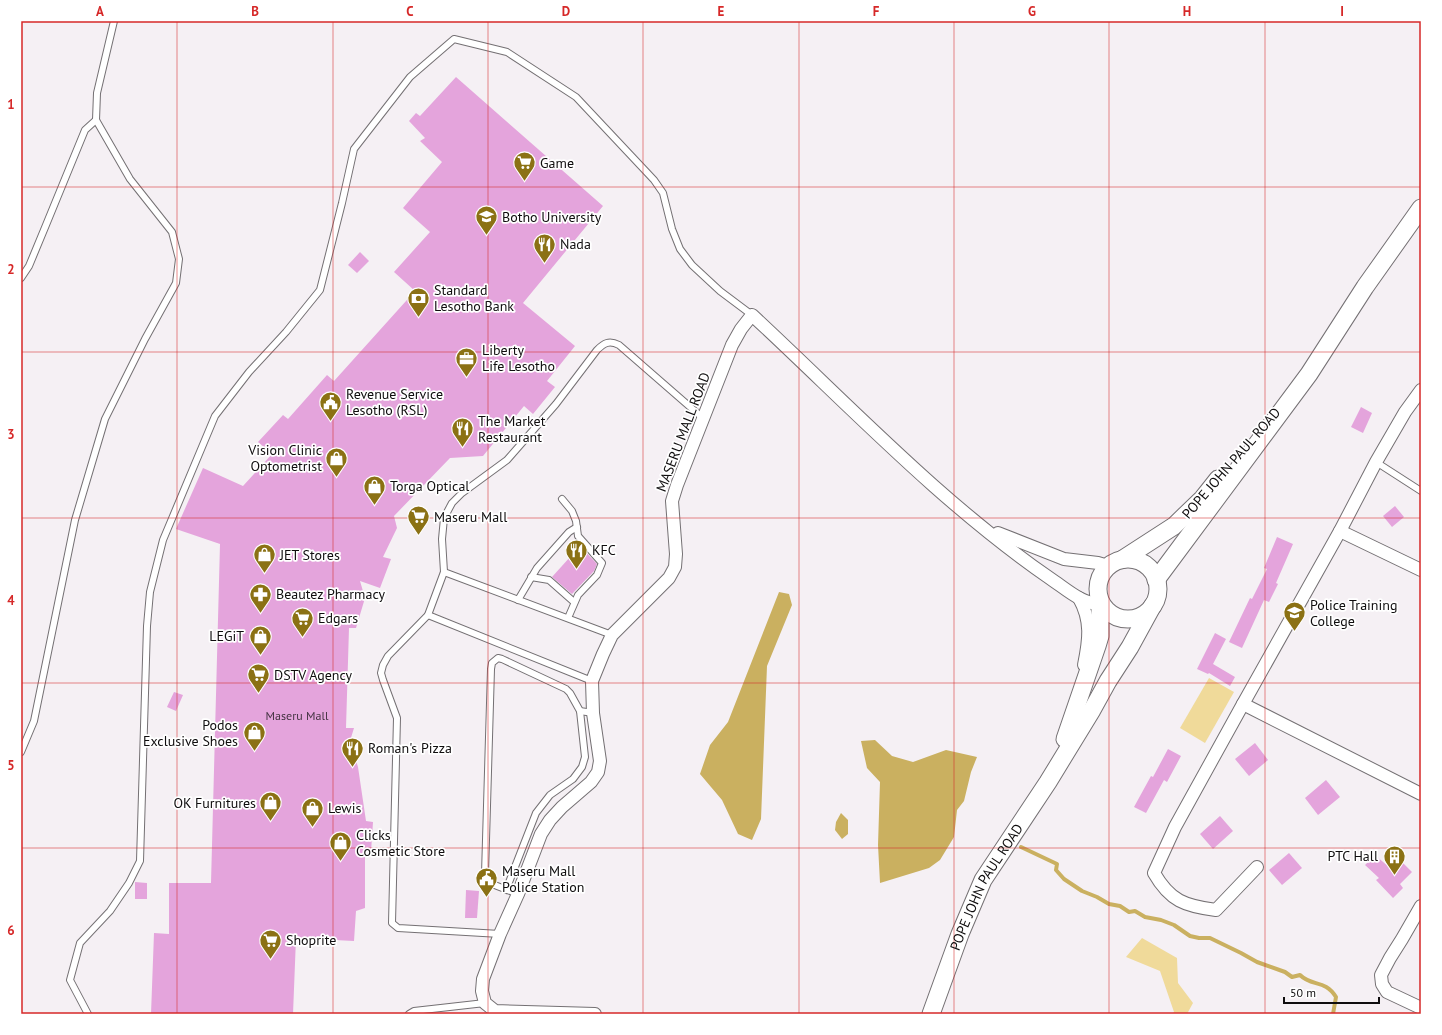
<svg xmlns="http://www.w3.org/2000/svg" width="1442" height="1035" viewBox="0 0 1442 1035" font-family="'PT Sans',sans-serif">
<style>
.green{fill:#f0da9a}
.water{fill:#cab060}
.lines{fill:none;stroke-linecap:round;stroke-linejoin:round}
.stream{stroke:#cab060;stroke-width:4}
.building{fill:#e4a4dc}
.lane-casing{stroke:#747073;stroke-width:8}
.street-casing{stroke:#747073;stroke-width:14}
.secondary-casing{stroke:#747073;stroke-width:19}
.lane{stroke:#fff;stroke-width:6}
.street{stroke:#fff;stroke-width:12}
.secondary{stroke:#fff;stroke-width:17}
.grid{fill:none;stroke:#d62828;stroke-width:1;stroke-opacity:0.55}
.labels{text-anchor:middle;stroke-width:3.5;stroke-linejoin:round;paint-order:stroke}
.number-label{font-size:12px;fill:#443342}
.poi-label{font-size:14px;fill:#0f0d0e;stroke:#fff;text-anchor:start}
.street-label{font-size:14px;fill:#0f0d0e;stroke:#fff}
.neatline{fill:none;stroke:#d62828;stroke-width:1.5}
.grid-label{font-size:13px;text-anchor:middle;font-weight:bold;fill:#d62828}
</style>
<rect width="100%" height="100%" fill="#f5f0f4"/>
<g class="green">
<path d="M1209,678L1234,692L1205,743L1180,728Z"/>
<path d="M1142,938L1177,958L1178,983L1193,1003L1187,1014H1172L1174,1012L1160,971L1126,957Z"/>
</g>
<g class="water">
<path d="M779,592L789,594L792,605L767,666L761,819L752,840L738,834L722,800L700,774L710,745L728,722Z"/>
<path d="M875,740L892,756L913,762L946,750L977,757L971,772L964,801L957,810L954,837L940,860L929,868L880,883L878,845L880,782L867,768L861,741Z"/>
<path d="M841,813L848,820V834L842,839L835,830L836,822Z"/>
</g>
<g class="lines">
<path class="stream" d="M1021,847L1057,864L1056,870L1064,879L1082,891L1097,897L1109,904L1120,906L1129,912L1135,911L1145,917L1161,920L1174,925L1190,936L1199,938H1210L1241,953L1257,962L1285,972L1292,977L1300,975C1312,987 1325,979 1336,997L1333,1014"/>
</g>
<g class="building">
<path d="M456,77L603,206L523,303L575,346L547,381L555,387L533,414L524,406L483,456L450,458L394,516L397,528L383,557L391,559L380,588L360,581L365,598L356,628H349L346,728H354L350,741L358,767L366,821L373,822L371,852L365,853V908L356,911L354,941L296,938L293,1014H151L154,933L169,934V883H211L220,544L176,529L203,468L243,486L272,454L258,442L283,415L288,419L327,375L334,381L415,291L394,272L430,232L403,208L442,162L420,141L425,138L409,121L416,113L420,116Z"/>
<path d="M360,252L369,261L357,273L348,265Z"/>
<path d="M1361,407L1372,413L1363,433L1351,427Z"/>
<path d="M1395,506L1404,517L1392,527L1383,516Z"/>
<path d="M1277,537L1293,544L1276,583L1278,584L1269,602L1264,600L1242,648L1229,642L1250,598L1252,599L1267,569L1264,568Z"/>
<path d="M580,546L597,564L594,571L572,594L552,577Z"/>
<path d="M1215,633L1226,639L1213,664L1235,677L1230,686L1209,673L1208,674L1197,669Z"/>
<path d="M174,692L183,695L176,711L167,707Z"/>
<path d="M1255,743L1268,760L1249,776L1235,759Z"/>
<path d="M1168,749L1181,756L1167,782L1164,780L1146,813L1134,807L1151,776L1153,777Z"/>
<path d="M1326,780L1340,797L1318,815L1305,798Z"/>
<path d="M1220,816L1233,831L1213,849L1200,834Z"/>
<path d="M1289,853L1302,868L1282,885L1269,870Z"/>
<path d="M1375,855L1390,868L1399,859L1412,872L1400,884L1403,888L1393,898L1376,880L1379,878L1365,865Z"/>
<path d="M135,882L147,883V899H135Z"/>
<path d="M466,890L479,891L477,918H465Z"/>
</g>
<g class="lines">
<defs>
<g id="lane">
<path d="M21,278L29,266L46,225L85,130L96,120"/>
<path d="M1376,462L1421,491"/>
<path d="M562,499L572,511L576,521L578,536L602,563L597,575L578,595L568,618"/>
<path d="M444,572L612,635"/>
<path d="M531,577L549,580L574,602"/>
<path d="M518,600L537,568L569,532L577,527"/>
<path d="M428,615L592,681"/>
<path d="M21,752L34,721L75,520L105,419L145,339L176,283L179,259L172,232L130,179L96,120L97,93L114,21"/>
<path d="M506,890L536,813L550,795L573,779L582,767L585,757L580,711"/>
<path d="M518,894L492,884L487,880L485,874L491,669L492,663L498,658L502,659L566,689L570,693L580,711L593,713"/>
<path d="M500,934L398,928L392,923L397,718L383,680L381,673L383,665L388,656L428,615L444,572L442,539L444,518L452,503L462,493L507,460L556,404L597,350C604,343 609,340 619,345L704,419"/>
<path d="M88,1014L70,980L80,943L110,911L129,883L140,861L147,626L150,592L163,540L215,416L249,372L286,332L320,290L342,203L354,149L410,77L454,39L507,52L576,97L654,180L663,193L672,229L680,249L692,265L720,291L752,315"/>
<path d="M409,1014L414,1011L485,1003"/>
</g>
<g id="street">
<path d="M1421,390L1405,412L1376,462L1340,531L1243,704L1421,794"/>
<path d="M1340,531L1421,570"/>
<path d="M998,533L1064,559L1098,563L1108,566"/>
<path d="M1079,598C1092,621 1089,640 1084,665"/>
<path d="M1243,704L1175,827L1154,873C1170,901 1185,906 1216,910L1257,867"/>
<path d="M1421,906L1402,939L1390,958L1381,975L1382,984L1387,992L1421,1008"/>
<path d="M595,1014L495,1011L485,1003L482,991L483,979L500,934L518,894L541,834L550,820L562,807L591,782L598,772L600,761L593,713L592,681L603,654L612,635L669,578L675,567L676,554L672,501L677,485L732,345L741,329L752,315C849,405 942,504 1051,579C1066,589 1083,605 1101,604"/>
</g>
<g id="secondary">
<circle cx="1128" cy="589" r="30"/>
<path d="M1123,559L1174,526L1203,498L1218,479"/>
<path d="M1156,580L1309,374L1365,287L1421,208"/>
<path d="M1065,739L1097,646L1100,636V610L1102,605"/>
<path id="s1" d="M931,1014L960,934L983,880L1048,782L1092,710L1108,681L1130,647L1153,605"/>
</g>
</defs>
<use href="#lane" class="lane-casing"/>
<use href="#street" class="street-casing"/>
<use href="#secondary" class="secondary-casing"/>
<use href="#lane" class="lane"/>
<use href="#street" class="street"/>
<use href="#secondary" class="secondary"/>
</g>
<path class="grid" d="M177,21V1014M333,21V1014M488,21V1014M643,21V1014M799,21V1014M954,21V1014M1109,21V1014M1265,21V1014M21,187H1421M21,352H1421M21,518H1421M21,683H1421M21,848H1421"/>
<defs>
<symbol id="supermarket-pin" viewBox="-11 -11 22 30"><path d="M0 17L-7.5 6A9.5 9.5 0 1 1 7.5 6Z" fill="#8b7114" stroke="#fff"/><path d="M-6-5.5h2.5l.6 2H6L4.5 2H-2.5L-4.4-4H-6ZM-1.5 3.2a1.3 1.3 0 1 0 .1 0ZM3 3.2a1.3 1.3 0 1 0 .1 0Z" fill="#fff"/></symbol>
<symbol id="university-pin" viewBox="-11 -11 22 30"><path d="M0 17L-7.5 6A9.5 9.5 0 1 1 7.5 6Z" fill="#8b7114" stroke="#fff"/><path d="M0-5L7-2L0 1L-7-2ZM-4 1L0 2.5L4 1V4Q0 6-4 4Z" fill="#fff"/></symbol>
<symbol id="restaurant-pin" viewBox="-11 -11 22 30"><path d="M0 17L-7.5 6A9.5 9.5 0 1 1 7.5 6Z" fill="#8b7114" stroke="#fff"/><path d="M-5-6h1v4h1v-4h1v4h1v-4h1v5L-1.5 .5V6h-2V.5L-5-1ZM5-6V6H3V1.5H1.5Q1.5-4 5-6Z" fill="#fff"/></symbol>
<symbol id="bank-pin" viewBox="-11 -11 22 30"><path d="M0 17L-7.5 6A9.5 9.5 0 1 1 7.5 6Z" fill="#8b7114" stroke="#fff"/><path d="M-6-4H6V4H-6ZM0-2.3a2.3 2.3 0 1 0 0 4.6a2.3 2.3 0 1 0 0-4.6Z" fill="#fff"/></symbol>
<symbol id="office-pin" viewBox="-11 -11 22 30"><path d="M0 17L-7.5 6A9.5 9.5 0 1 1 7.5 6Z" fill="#8b7114" stroke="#fff"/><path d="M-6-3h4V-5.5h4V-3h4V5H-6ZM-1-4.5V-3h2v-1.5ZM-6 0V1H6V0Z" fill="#fff"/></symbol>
<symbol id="civic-pin" viewBox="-11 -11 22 30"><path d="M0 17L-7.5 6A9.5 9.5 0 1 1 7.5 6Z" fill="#8b7114" stroke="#fff"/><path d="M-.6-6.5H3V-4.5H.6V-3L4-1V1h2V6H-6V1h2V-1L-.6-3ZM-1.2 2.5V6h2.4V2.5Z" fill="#fff"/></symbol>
<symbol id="shop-pin" viewBox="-11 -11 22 30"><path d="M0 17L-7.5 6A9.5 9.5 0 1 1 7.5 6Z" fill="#8b7114" stroke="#fff"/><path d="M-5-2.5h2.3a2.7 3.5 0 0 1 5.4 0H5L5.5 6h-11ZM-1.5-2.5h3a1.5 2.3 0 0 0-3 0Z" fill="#fff"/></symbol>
<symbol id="pharmacy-pin" viewBox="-11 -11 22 30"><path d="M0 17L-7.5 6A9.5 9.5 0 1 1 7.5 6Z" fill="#8b7114" stroke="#fff"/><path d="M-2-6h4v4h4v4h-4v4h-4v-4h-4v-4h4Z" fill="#fff"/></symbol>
<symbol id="building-pin" viewBox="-11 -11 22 30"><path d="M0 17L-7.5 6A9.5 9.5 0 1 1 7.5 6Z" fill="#8b7114" stroke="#fff"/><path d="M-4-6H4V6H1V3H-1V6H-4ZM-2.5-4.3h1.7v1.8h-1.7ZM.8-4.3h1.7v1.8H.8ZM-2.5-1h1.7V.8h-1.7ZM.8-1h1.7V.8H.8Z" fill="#fff"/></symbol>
</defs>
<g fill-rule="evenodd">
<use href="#supermarket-pin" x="512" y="150" width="25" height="34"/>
<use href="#university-pin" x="474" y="204" width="25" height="34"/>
<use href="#restaurant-pin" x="532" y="232" width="25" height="34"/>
<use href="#bank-pin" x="406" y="286" width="25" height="34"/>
<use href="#office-pin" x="454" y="346" width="25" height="34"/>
<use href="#civic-pin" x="318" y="390" width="25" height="34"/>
<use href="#restaurant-pin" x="450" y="416" width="25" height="34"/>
<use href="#shop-pin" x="324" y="446" width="25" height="34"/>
<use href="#shop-pin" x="362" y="474" width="25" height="34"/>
<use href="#supermarket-pin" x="406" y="504" width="25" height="34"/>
<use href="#restaurant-pin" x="564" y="538" width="25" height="34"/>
<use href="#shop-pin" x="252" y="542" width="25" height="34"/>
<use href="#pharmacy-pin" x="248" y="582" width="25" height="34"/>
<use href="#university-pin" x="1282" y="600" width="25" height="34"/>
<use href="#supermarket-pin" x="290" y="606" width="25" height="34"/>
<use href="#shop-pin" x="248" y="624" width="25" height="34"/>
<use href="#supermarket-pin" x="246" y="662" width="25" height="34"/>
<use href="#shop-pin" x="242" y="720" width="25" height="34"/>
<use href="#restaurant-pin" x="340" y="736" width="25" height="34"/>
<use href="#shop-pin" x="258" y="790" width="25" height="34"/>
<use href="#shop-pin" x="300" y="796" width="25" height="34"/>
<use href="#shop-pin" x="328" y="830" width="25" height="34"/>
<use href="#building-pin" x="1382" y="844" width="25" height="34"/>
<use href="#civic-pin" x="474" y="866" width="25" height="34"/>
<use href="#supermarket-pin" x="258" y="928" width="25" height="34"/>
</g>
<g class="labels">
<g class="number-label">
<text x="297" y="720">Maseru Mall</text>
</g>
<g class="poi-label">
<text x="540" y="168">Game</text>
<text x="502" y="222">Botho University</text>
<text x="560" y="249">Nada</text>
<text x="434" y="295">Standard<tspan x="434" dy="16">Lesotho Bank</tspan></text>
<text x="482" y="355">Liberty<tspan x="482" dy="16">Life Lesotho</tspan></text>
<text x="346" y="399">Revenue Service<tspan x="346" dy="16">Lesotho (RSL)</tspan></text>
<text x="478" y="426">The Market<tspan x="478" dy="16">Restaurant</tspan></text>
<text x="322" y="455" text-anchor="end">Vision Clinic<tspan x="322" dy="16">Optometrist</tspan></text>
<text x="390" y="491">Torga Optical</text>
<text x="434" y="522">Maseru Mall</text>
<text x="592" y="555">KFC</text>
<text x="280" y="560">JET Stores</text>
<text x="276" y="599">Beautez Pharmacy</text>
<text x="1310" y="610">Police Training<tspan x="1310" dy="16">College</tspan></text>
<text x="318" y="623">Edgars</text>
<text x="244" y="641" text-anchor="end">LEGiT</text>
<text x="274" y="680">DSTV Agency</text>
<text x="238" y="730" text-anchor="end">Podos<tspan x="238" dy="16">Exclusive Shoes</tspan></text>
<text x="368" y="753">Roman's Pizza</text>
<text x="256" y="808" text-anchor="end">OK Furnitures</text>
<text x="328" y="813">Lewis</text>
<text x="356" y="840">Clicks<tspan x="356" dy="16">Cosmetic Store</tspan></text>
<text x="1378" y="861" text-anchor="end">PTC Hall</text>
<text x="502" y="876">Maseru Mall<tspan x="502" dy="16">Police Station</tspan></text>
<text x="286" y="945">Shoprite</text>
</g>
<g class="street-label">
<text transform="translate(683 432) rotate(-69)" y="5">MASERU MALL ROAD</text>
<text transform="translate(1231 463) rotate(-49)" y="5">POPE JOHN PAUL ROAD</text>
<text dy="5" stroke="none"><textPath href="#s1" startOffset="139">POPE JOHN PAUL ROAD</textPath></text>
</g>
</g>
<rect width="1442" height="1035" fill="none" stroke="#ffffff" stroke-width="44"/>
<path d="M1284 997v6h95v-6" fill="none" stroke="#0f0d0e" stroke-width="2"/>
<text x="1290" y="997" font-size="12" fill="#0f0d0e" stroke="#ffffff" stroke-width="3" paint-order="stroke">50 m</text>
<rect x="22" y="22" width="1398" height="991" class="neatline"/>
<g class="grid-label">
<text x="100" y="16">A</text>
<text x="255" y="16">B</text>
<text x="410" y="16">C</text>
<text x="566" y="16">D</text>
<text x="721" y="16">E</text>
<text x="876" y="16">F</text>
<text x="1032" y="16">G</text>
<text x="1187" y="16">H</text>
<text x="1342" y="16">I</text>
<text x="11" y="109">1</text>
<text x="11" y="274">2</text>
<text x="11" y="439">3</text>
<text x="11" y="605">4</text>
<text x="11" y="770">5</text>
<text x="11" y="935">6</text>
</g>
</svg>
